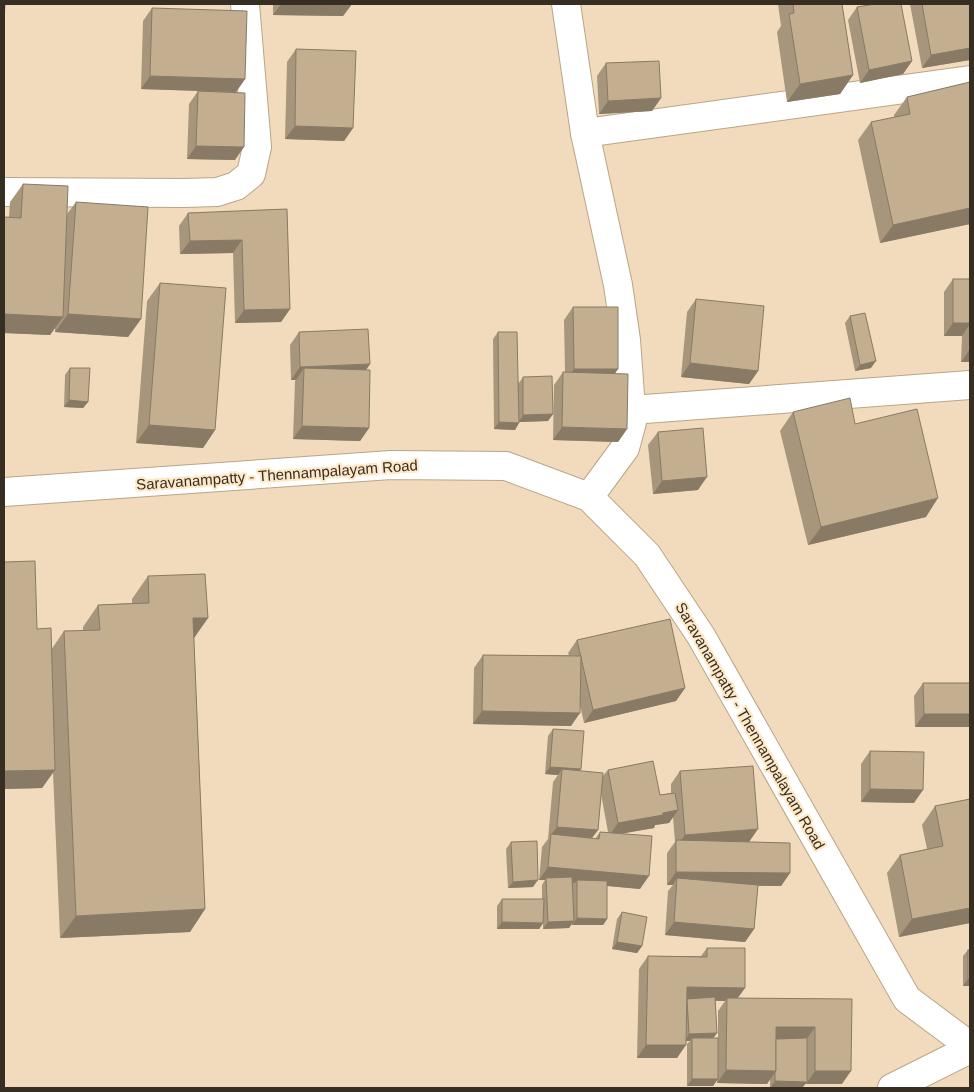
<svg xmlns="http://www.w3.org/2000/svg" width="974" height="1092" viewBox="0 0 974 1092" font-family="Helvetica,sans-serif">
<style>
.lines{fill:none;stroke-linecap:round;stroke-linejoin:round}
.minor-casing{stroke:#baa587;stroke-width:30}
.secondary-casing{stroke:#baa587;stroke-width:30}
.minor{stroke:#fff;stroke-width:28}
.secondary{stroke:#fff;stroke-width:28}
.wall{fill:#a8967c;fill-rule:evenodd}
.shaded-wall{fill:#887a65}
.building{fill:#c3ae90;stroke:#887a65}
.labels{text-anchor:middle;stroke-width:4.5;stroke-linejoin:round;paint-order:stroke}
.street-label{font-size:15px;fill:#362e22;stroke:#fee8c8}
</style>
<rect width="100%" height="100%" fill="#f1dbbc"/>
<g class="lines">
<defs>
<g id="minor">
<path d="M566,4L585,133L618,285L626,340L632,422L625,448L589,497"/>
<path d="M585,133L970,80"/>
<path d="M4,192L183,193L217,192L236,186L251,174L257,147L245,4"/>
<path d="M631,410L970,385"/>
<path d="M892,1088L970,1049"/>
</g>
<path id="secondary" d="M4,492L391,465L506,466L589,497L647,555L701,636L907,999L970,1046"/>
</defs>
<use href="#minor" class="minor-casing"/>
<use href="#secondary" class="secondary-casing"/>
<use href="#minor" class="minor"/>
<use href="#secondary" class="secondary"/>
</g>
<g class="wall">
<path d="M273,4H352L343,16L273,15Z"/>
<path d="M778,4H842L853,75L840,94L787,102L777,32L781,26Z"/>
<path d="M910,4H970V60L922,68Z"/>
<path d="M857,7L912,61L903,74L860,83L848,20Z"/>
<path d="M152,8L245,79L236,92L235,160L187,159L189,104L198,91L141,89L143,21Z"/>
<path d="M296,49L353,128L344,141L285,139L287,62Z"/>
<path d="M606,63L661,98L652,111L599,114L597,76Z"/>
<path d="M970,82V224L880,243L858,140L871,122L894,117V115L907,97Z"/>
<path d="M23,184L67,214L76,202L141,319L128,337L55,332V328L50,335L4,333V217H9L10,202Z"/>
<path d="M287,209L290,309L281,322L235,323L233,253L180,254L179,226L188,213Z"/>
<path d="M953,279H970V362H961L962,336H944V292Z"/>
<path d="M160,283L215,430L203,448L136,443L147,301Z"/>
<path d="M696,299L758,371L749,384L681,377L687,312Z"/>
<path d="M573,307L618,369L615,373L627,429L618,442L553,440L554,385L563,372H565L564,320Z"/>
<path d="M850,316L871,368L855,371L845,323Z"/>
<path d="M299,332L370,364L366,370L369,428L360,441L293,439L295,381L296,380H291L290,345Z"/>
<path d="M498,332L519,383L523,377L553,414L548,421L519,422L515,430L494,429L493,339Z"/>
<path d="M70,368L88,402L83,408L64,407L65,375Z"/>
<path d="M793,412L855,424L926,517L808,545L780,431Z"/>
<path d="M658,432L698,490L653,494L648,445Z"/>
<path d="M4,562L37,629L51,650L64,631H83V627L98,605L132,603V599L148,576L208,618L194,637L205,909L190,932L60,938L53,772L42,788L4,789Z"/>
<path d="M577,640L685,688L676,701L584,723L580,705L571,726L473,724L474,668L483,655H569L568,653Z"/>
<path d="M923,683H970L915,727L914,696Z"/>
<path d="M553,729L581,769L580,771L602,777L608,770L660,795L671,793V784L680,771L749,842L790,873L781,886H758L754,929L745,942L665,935L668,891L673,885H667V853L675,842L673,817L669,823L655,825L654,828L623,833L640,889L607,886V919L603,925H572V923L569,928L543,929V923L539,929H497V906L502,899H542V885L545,880H539L542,847L548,839L553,782L558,775L545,774L548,736ZM601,794L608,832H600L595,839L592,838L598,830Z"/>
<path d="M870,751L914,803L861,802V764Z"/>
<path d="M970,799V923L899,937L887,873L900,855L927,849L922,825L935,806Z"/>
<path d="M511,842L533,887L508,888L506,849Z"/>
<path d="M622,912L642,946L637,953L612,949L617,919Z"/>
<path d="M707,948L745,988L738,998L852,999L842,1084H806V1083L802,1088H770V1079L767,1084L717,1083V1080L713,1086H687V1044L690,1041H686L677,1058H637L639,969L648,956H701ZM715,1001H725L718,1011V1038H713Z"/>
<path d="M968,950H970V986H963V956Z"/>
</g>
<g class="shaded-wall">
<path d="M281,4H352L343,16L273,15Z"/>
<path d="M970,48V60L922,68L931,55Z"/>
<path d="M912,61L903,74L860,83L869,70Z"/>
<path d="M853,75L840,94L787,102L800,84Z"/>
<path d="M150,76L245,79L236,92L141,89Z"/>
<path d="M661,98L652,111L599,114L608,101Z"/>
<path d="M295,126L353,128L344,141L285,139Z"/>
<path d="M196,146L244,147L235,160L187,159Z"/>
<path d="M970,208V224L880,243L893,225Z"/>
<path d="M242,240L233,253L180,254L190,241Z"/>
<path d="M290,309L281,322L235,323L244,310Z"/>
<path d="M4,314L63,317L50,335L4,333Z"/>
<path d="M68,314L141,319L128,337L55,332Z"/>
<path d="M953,323H970V324L962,336H944Z"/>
<path d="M970,349V362H961Z"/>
<path d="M876,361L871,368L855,371L860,365Z"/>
<path d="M690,363L758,371L749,384L681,377Z"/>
<path d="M370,364L361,377L304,368L296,380H291L300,367Z"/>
<path d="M574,369H618L609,382H565Z"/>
<path d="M69,400L88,402L83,408L64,407Z"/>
<path d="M553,414L548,421L519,422L523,415Z"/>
<path d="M499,422L519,423L515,430L494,429Z"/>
<path d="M149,425L215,430L203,448L136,443Z"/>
<path d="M302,426L369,428L360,441L293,439Z"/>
<path d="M562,427L627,429L618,442L553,440Z"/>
<path d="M707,477L698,490L653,494L662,481Z"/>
<path d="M938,498L926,517L808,545L821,527Z"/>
<path d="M193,618H208L192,641Z"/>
<path d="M685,688L676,701L584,723L593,710Z"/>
<path d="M482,711L580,713L571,726L473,724Z"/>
<path d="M924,714H970V727H915Z"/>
<path d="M550,767L581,769L576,776L562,769L558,775L545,774Z"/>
<path d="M55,770L42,788L4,789V771Z"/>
<path d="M870,789L923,790L914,803L861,802Z"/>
<path d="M678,810L669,823L655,825L654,828L609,836L618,823L663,813Z"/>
<path d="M557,827L598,830L588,843L551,835Z"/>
<path d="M758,829L749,842L675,848L685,835Z"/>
<path d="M548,867L649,876L640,889L577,883V880L575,883L547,881L546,878L545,880H539Z"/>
<path d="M676,872L790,873L781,886L677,885V878L673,885H667Z"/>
<path d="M538,880L533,887L508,888L513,882Z"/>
<path d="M970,908V923L899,937L912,919Z"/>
<path d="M205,909L190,932L60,938L76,916Z"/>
<path d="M577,918L607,919L603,925H572Z"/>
<path d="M574,921L569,928L543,929L548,922Z"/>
<path d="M502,922L543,923L539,929H497Z"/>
<path d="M674,922L754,929L745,942L665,935Z"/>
<path d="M617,942L642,946L637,953L612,949Z"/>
<path d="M968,979H970V986H963Z"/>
<path d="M687,987L745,988L735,1001L727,998L725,1001L687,1000Z"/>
<path d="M776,1027H815L806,1040H775Z"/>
<path d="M717,1033L712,1040L692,1038L690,1041H685L689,1034Z"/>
<path d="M646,1045H686L677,1058H637Z"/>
<path d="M726,1070L776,1071L767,1084L717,1083Z"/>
<path d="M815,1071H851L842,1084H806Z"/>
<path d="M692,1079H718L713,1086H687Z"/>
<path d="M775,1081L807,1082L802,1088H770Z"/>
</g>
<g class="building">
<path d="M4,4H5L4,20Z"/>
<path d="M793,4H842L853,75L800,84L789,14L794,13Z"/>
<path d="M875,4H901L912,61L869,70L857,7Z"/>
<path d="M922,4H970V48L931,55Z"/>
<path d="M152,8L247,11L245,79L150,76Z"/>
<path d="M296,49L356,51L353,128L295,126Z"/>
<path d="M659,61L661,98L608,101L606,63Z"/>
<path d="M970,82V208L893,225L871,122L910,114L907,97Z"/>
<path d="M198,91L245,93L244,147L196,146Z"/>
<path d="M23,184L68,186L63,317L4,314V217L21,218Z"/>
<path d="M76,202L148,207L141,319L68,314Z"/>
<path d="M287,209L290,309L244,310L242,240L190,241L188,213Z"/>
<rect x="953" y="279" width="17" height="44"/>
<path d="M160,283L226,288L215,430L149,425Z"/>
<path d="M696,299L764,306L758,371L690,363Z"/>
<path d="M573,307H618V369H574Z"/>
<path d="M865,313L876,361L860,365L850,316Z"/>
<path d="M368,329L370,364L300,367L299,332Z"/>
<path d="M498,332H517L519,423L499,422Z"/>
<path d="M70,368H90L88,402L69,400Z"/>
<path d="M304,368L370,370L369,428L302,426Z"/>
<path d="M563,372L628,374L627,429L562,427Z"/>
<path d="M552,376L553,414L523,415V377Z"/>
<path d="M850,398L855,424L917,409L938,498L821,527L793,412Z"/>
<path d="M703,428L707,477L662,481L658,432Z"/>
<path d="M35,561L37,629L51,628L55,770L4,771V562Z"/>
<path d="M205,574L208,618H193L205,909L76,916L64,631L100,630L98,605L149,603L148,576Z"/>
<path d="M670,619L685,688L593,710L577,640Z"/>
<path d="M483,655L581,656L580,713L482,711Z"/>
<path d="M923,683H970V714H924Z"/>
<path d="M553,729L584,731L581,769L550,767Z"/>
<path d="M870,751L924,752L923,790L870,789Z"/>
<path d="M653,761L660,795L675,793L678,810L663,813V815L618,823L608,770Z"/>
<path d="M753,766L758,829L685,835L680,771Z"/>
<path d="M562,769L603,773L598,830L557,827Z"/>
<path d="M970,799V908L912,919L900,855L943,846L935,806Z"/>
<path d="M600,832L652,836L649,876L548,867L551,834L599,839Z"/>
<path d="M676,840L790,843V873L676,872Z"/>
<path d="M537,841L538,880L513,882L511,842Z"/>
<path d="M572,877L574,921L548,922L546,878Z"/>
<path d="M677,878L758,885L754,929L674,922Z"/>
<path d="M577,880L607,881V919L577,918Z"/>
<path d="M502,899H544L543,923L502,922Z"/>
<path d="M622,912L647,917L642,946L617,942Z"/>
<path d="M707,948H745V988L687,987L686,1045H646L648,956L707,957Z"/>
<rect x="968" y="950" width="2" height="29"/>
<path d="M715,997L717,1033L689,1034L687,999Z"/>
<path d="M727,998L852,999L851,1071H815V1027H776V1071L726,1070Z"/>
<rect x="692" y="1038" width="26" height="41"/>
<path d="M807,1038V1082L775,1081V1072L776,1071V1039Z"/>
</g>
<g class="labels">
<g class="street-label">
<text transform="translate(277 475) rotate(-4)" y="5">Saravanampatty - Thennampalayam Road</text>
<text transform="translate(750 726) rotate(60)" y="5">Saravanampatty - Thennampalayam Road</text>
</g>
</g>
<rect width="974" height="1092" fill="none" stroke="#362e22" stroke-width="10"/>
</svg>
